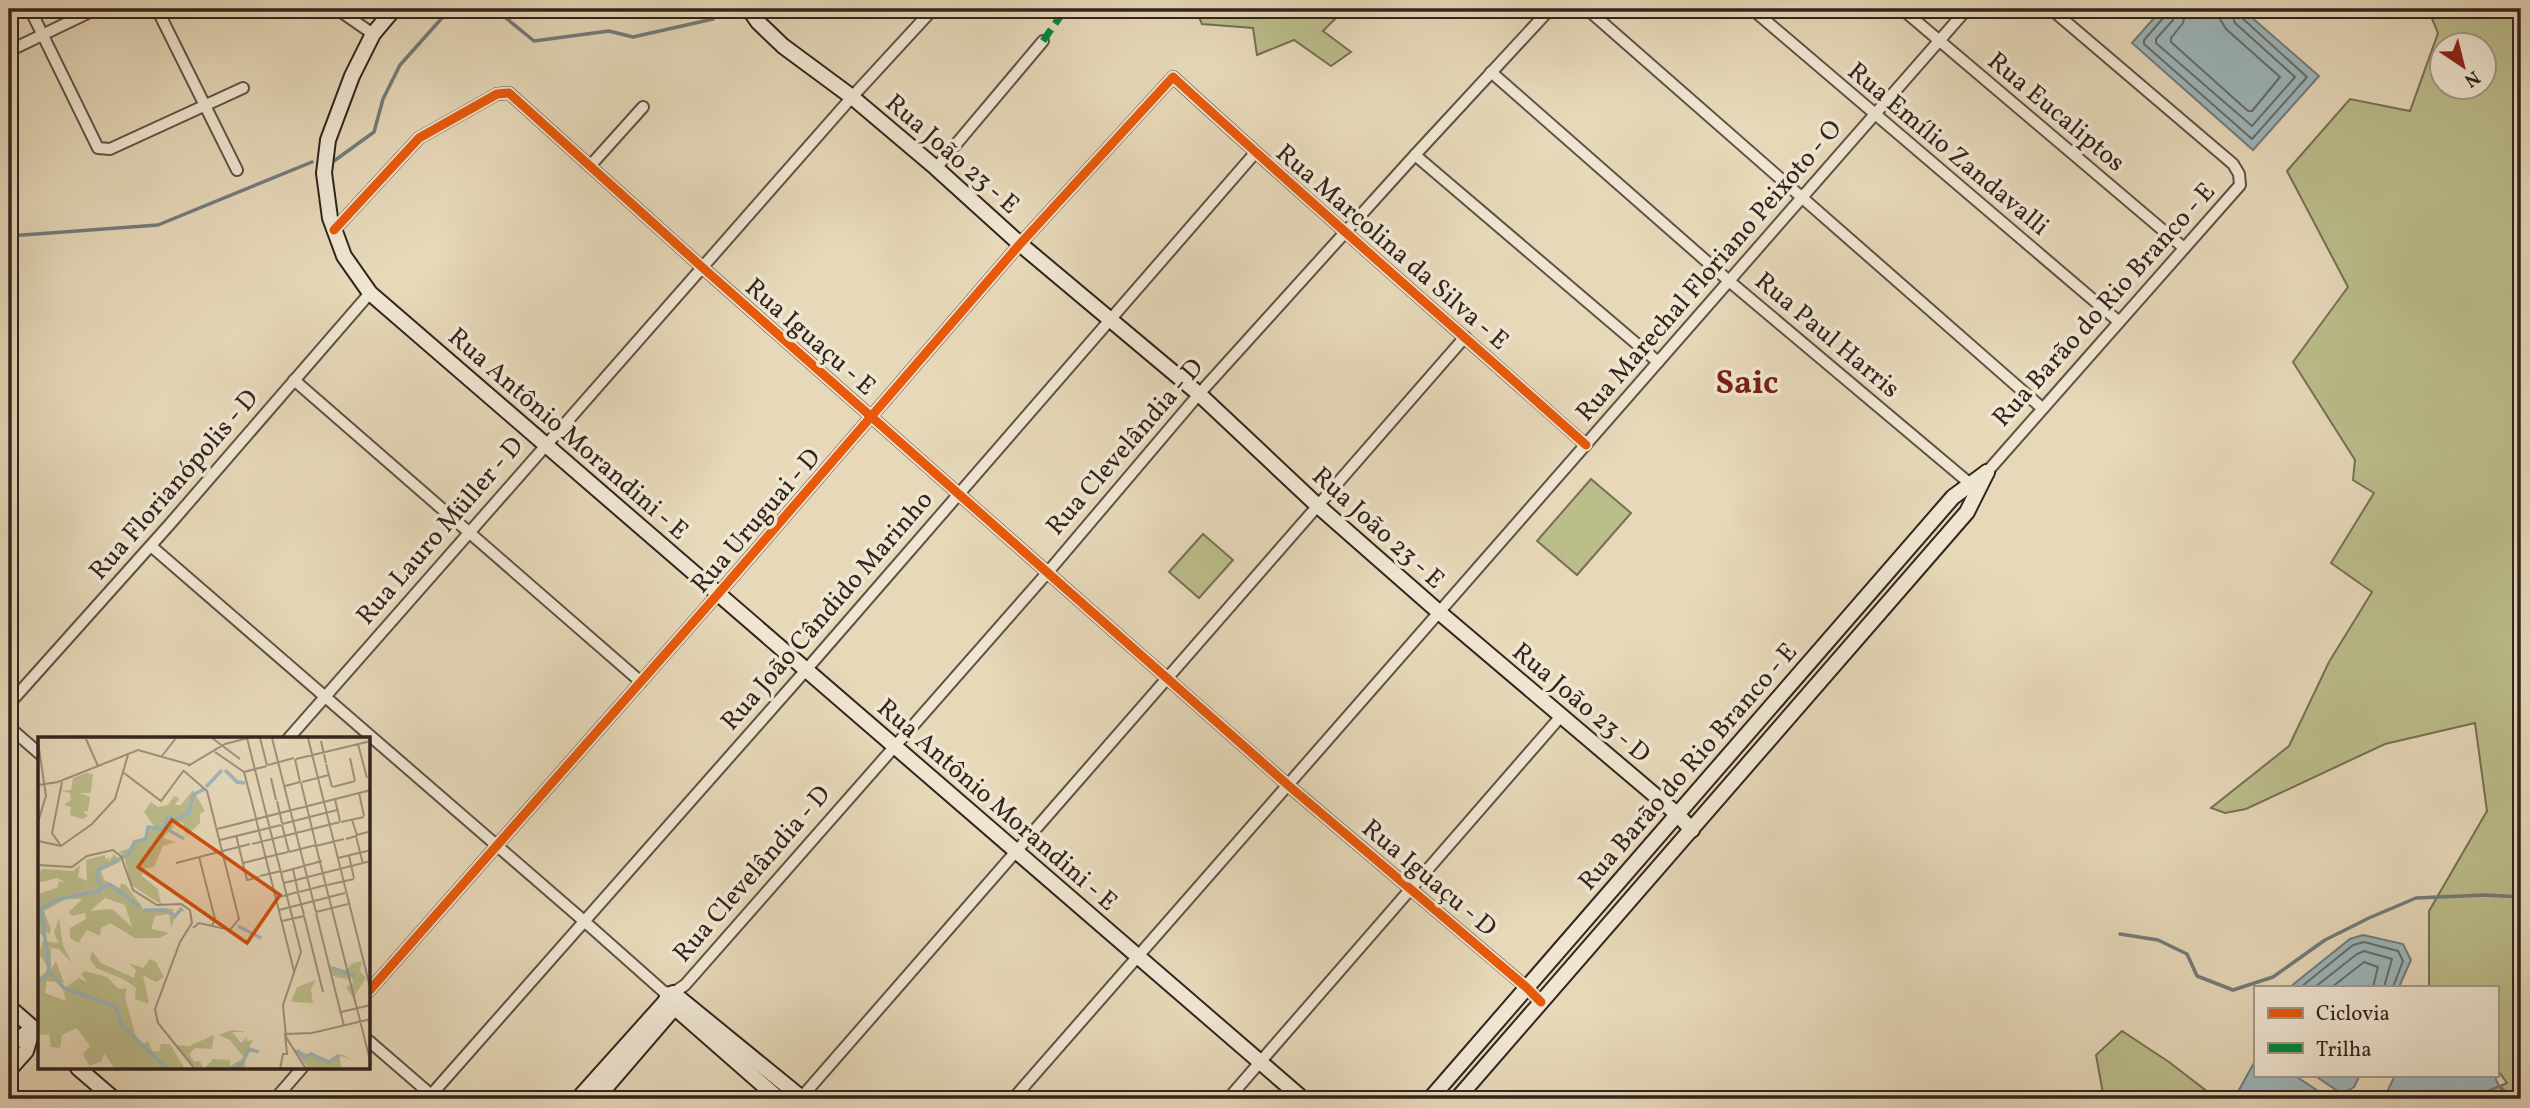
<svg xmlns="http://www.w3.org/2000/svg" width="2530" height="1108" viewBox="0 0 2530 1108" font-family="Vollkorn,serif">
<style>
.green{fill:#bbbd8b;stroke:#767054;stroke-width:2;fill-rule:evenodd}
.water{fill:#9cb6bb;stroke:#727c7c;stroke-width:2}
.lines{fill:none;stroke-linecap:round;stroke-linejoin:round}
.shore{stroke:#676d6c;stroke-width:2}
.stream{stroke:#727c7c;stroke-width:3.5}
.street-casing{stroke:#5f5145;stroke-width:14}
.secondary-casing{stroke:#32241e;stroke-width:18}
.street{stroke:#efe6d2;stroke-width:10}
.secondary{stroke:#efe6d2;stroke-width:14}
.quiet{stroke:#00873e;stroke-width:7;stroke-dasharray:14 7;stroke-linecap:butt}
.cycleway-casing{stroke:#efe6d2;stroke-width:13}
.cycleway{stroke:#e8590c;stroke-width:9}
.labels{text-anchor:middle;stroke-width:7;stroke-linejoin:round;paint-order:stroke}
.street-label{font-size:26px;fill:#32241e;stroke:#efe6d2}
.district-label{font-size:33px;font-weight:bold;fill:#7a1f14;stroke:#efe6d2}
.inset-river{fill:none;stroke:#9cb6bb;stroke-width:3.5}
.inset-road{fill:none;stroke:#9e907b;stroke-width:2}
.view{fill:#cd510f;fill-opacity:0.15;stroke:#cd510f;stroke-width:3.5}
.inset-edge{fill:none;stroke:#32241e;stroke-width:3.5}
</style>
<rect width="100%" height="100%" fill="#e6d8b9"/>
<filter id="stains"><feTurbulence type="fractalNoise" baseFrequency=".00286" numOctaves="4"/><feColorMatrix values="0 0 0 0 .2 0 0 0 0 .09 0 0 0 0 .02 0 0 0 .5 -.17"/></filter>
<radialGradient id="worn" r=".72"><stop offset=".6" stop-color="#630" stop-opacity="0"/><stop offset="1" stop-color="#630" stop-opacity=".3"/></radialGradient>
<g class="green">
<path d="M1197,9H1345L1323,31L1351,52L1331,66L1294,40L1257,55L1253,28L1202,24L1196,10Z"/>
<path d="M2428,9H2521V1099H2472L2507,1083L2497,1069V987H2429V911L2487,811L2475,723L2385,744L2246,809L2225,813L2211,808L2289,746L2329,662L2372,592L2331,563L2374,493L2353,480L2355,460L2293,362L2348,287L2287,171L2350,99L2410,111L2438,33ZM2442,46H2484V88H2442Z"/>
<path d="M1591,479L1631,513L1577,575L1537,541Z"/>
<path d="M1203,534L1233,560L1199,598L1169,572Z"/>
<path d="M2122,1031L2169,1062L2217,1099H2104L2096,1055Z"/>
</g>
<g class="water">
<path d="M2162,9H2242L2319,76L2253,150L2132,43Z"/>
<path d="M2363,935L2403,944L2411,960L2399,987H2290L2350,939Z"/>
<path d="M2255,1061V1075H2294L2330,1099H2234Z"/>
<path d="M2314,1075H2360L2354,1087L2342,1094Z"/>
<path d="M2395,1075H2494L2499,1086L2470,1099H2391L2388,1090Z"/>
</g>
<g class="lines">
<g class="shore">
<path d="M2167,9L2165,16L2144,40V44L2252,139L2307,77L2241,17L2238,9"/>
<path d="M2175,9L2173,20L2156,39V43L2252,126L2295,77L2235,23L2230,9"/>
<path d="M2186,9L2183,23L2171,38V42L2248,111H2252L2280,77L2226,29L2220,19L2219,9"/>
<path d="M2301,987L2353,945L2364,942L2398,951L2403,961L2393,987"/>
<path d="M2315,987L2357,954L2364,951L2392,959L2384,987"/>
<path d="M2332,987L2364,962L2378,967L2373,987"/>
</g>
<g class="stream">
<path d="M495,9L534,41L609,31L633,37L713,19"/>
<path d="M334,161L374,132L383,99L400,65L450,9"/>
<path d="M9,236L158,225L312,162"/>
<path d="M2120,934L2158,940L2187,954L2197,976L2233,990L2273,977L2325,940L2369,918L2416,898L2485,895L2521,897"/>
<path d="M2499,1086L2513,1099"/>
</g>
<defs>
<g id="street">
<path d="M30,9L98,148L110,149L243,88"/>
<path d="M157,9L237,170"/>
<path d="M337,9L373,34"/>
<path d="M1587,9L2042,408"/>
<path d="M1752,9L2118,321"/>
<path d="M1902,9L2184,248"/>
<path d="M9,51L96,9"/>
<path d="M1491,72L1729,281L1974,487"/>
<path d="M1415,155L1658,362"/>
<path d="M590,166L643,107"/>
<path d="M936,168L1043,41"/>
<path d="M334,230L419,138L497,94L509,93L703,268L1289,786L1526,987L1541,1002"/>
<path d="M294,380L641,682"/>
<path d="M1987,472L2240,185L2239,174L2233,164L2051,9"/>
<path d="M151,546L584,921L664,992L666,999"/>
<path d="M9,704L170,524L370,293"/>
<path d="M9,727L40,754"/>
<path d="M288,739L852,97L933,9"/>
<path d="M369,991L718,594L1020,244L1173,77C1309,202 1448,322 1586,445"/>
<path d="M664,992L673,993L685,985L1048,572L1199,394L1415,155L1550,9"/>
<path d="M369,1041L436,1099"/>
<path d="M431,1095L806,670L1255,153"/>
<path d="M275,1099L302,1068"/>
<path d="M800,1099L1465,337"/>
<path d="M1013,1099L1967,9"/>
<path d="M1228,1099L1562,715"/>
</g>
<g id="secondary">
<path d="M394,9L373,34L352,76L328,140L324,173L330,218L344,256L370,293L1303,1099"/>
<path d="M749,9L758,22L783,46L852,97L936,168L1020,244L1199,394L1317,505L1440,613L1677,814L1692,830"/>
<path d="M666,1000L779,1099"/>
<path d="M9,1007L39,1033"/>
<path d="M9,1046L33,1028"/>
<path d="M78,1068L114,1099"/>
<path d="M9,1070L26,1051L33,1028"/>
<path d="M578,1099L673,993L803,1099"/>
<path d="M596,1099L681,1000"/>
<path d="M1430,1099L1953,497L1987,472"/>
<path d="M1457,1099L1967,512L1987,472"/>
</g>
</defs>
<use href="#street" class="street-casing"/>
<use href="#secondary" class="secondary-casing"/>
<use href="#street" class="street"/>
<use href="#secondary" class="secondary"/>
<path class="quiet" d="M1043,41L1062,14L1071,9"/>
<defs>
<g id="cycleway">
<path d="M334,230L419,138L497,94L509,93L703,268L1289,786L1526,987L1541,1002"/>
<path d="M369,991L718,594L1020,244L1173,77C1309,202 1448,322 1586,445"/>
</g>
</defs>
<use href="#cycleway" class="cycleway-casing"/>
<use href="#cycleway" class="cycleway"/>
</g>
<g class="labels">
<g class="street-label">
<text transform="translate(2057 111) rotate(40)" y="9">Rua Eucaliptos</text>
<text transform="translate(1949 148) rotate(40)" y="9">Rua Emílio Zandavalli</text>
<text transform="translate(953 153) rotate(41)" y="9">Rua João 23 - E</text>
<text transform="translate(1393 246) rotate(41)" y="9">Rua Marcolina da Silva - E</text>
<text transform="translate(1708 270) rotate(-49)" y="9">Rua Marechal Floriano Peixoto - O</text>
<text transform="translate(2103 304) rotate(-48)" y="9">Rua Barão do Rio Branco - E</text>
<text transform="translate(1828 334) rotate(40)" y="9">Rua Paul Harris</text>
<text transform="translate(811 336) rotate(41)" y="9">Rua Iguaçu - E</text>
<text transform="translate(569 433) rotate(41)" y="9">Rua Antônio Morandini - E</text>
<text transform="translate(1124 446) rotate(-49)" y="9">Rua Clevelândia - D</text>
<text transform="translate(173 484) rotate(-49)" y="9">Rua Florianópolis - D</text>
<text transform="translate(755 520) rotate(-49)" y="9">Rua Uruguai - D</text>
<text transform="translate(1379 527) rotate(42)" y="9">Rua João 23 - E</text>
<text transform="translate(439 530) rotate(-49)" y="9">Rua Lauro Müller - D</text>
<text transform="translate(826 610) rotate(-49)" y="9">Rua João Cândido Marinho</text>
<text transform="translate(1582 702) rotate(40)" y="9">Rua João 23 - D</text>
<text transform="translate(1687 766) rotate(-49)" y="9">Rua Barão do Rio Branco - E</text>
<text transform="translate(998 804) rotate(41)" y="9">Rua Antônio Morandini - E</text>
<text transform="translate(751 873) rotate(-49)" y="9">Rua Clevelândia - D</text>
<text transform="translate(1430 877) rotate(40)" y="9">Rua Iguaçu - D</text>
</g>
<g class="district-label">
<text x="1747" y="393">Saic</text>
</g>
</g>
<g transform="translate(38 737)">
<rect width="332" height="332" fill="#e6d8b9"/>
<path d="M48,36L55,37L53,56H42L52,60L50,74H45L50,79L44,82L32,78L33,70L26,68L33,63L32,56L23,54L33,53L35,41ZM155,53L167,74L162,77V86L149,98L145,86L134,85L136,89L125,101L138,105L125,109L116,130L105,132L104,139L120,152L123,166L130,168H124L93,148L86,119L81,115L92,111L95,103L107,101L109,91L116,89L106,75L113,65L120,70L130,68L136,59L141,61L137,68H143ZM76,117L82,125L63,134L66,143L82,151L83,146L88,148L107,174L128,171L135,172L136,178L143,171L147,174L139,175L133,191L131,177L117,179L113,192L131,196L121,201H97L72,186L63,191L62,199L49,193L40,206L32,201V191L48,182L47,176L34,179L31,175L44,162H28L6,174L13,193L11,198L5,189L6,200L0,194V157L19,151L21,144L30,147L19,141L0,146L3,132L35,134L42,128L40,140L49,144L48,123L67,118V122L72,121L68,129ZM67,161L87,168L94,190L74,172L52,174ZM21,181L25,209L34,226L21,212L13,211V232L18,224L26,246L9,244L7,256L28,264L25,252L41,241L49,245L43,237L47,234L69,240L81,252L89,251L87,260L98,300L106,307L110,304L114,314L121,315L123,307H132L147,332H77L66,316L64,324L51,329L45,317L52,309L39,291L24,298L22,311L13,310L11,297L0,298V241L8,235L9,229L1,217L5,204L20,206L16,195ZM54,214L63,226L96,241L98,233L91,226L105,231L112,222L118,225L126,240L118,245L105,238L111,267L97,262L98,251L87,243L58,231L52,222ZM324,224L322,234L328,241L315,261L308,250L315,246L314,239L312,243L295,239L292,229L307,233L315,227L307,228ZM278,243L273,252L275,266L253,265L259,250ZM194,293L209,295H194L203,306L210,299L208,304L215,303L206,321L192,303L180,298ZM176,298L174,312L157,311L151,317L156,325L162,324L165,332H159L138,308L151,309ZM256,312L291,325L304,317L314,323L302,319L303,332H271ZM175,322L192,323V329L206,321L207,332H166Z" fill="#bbbd8b" fill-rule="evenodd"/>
<path class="inset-river" d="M187,33L199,45L207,46M168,50L184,33M127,91L146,102M65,150L71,147L102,170M106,173H127L137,179L144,171M200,189L223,201M294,231L317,239M13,237L26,251L78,270L83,287L129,332M0,244L8,240L11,232L3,171L21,162L61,154L65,150L59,143L61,132L91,117L96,106L108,101L110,90L125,92L130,79L136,83L151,76L155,58L166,52M259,313L266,321L273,317L291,325L301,318M192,332L204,327L211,312L221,315"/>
<path class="inset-road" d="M174,1L202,22M209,1L263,215L245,268L248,300L268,332M222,1L229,28M234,1L278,175M270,1L333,254M48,2L60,29M283,4L288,26M0,5L8,59L0,85M320,7L329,41M177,15L206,35M124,19L138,1M312,21L317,44M258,22L333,4M288,27L294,50M230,28L256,21M150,29L187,7L210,1M146,34L169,54L201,182L192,193L161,186L155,191M206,35L218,81M206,35L229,29M86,36L123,64L146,33M233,41L238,63M264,45L291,38M0,48L20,45L100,13L153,28M247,49L262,45L257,22M295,50L317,44M321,56L326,79M297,62L302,84M239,64L244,86M218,82L256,234M314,83L319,98L330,95M303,85L326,80M244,87L299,73M244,88L251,115M179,92L333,53M198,98L209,143L221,140M308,102L318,99L325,127M182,103L243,88M0,104L23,109L54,87L77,62L90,18M214,107L302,85M23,109L14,96L24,45M278,109L306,102M278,109L288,149M251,115L278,108L263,46M311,119L316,141M161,120L177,182L174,189M300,121L333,113M138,126L212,107M205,126L250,115M0,128L34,130L49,119L75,113L83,119L95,153L119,168L143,167L152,173L154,186L142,205L117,272L120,286L157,332M255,132L260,155M244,135L284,124M222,139L243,134M246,146L333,124M289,148L316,142M288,149L333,327M261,155L288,148M260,156L266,178M238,161L260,155M241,173L307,156M278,175L310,167M278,176L306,289M266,179L285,255M244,184L266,179M303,275L333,268M242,332L245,317H249L247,297L274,296L333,282"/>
<path class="view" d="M134,83L242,158L209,206L100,130Z"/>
<rect width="332" height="332" class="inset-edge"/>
</g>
<rect width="2530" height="1108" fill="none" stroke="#e6d8b9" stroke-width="35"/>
<rect x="10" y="10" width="2509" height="1087" fill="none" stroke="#32241e" stroke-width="3.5"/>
<rect x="18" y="18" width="2495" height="1073" fill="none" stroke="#32241e" stroke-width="2"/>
<rect x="2254" y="986" width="245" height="91" fill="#efe6d2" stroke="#a3988a" stroke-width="2"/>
<rect x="2268" y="1008" width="35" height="10" fill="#e8590c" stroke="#a3988a" stroke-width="2"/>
<text x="2316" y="1020" font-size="21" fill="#32241e">Ciclovia</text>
<rect x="2268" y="1043" width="35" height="10" fill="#00873e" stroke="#a3988a" stroke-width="2"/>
<text x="2316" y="1056" font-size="21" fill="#32241e">Trilha</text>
<g transform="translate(2463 66) rotate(145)"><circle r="33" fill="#efe6d2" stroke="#a3988a" stroke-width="2"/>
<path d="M0-5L12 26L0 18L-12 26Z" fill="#8f2418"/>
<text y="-10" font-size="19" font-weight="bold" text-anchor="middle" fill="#32241e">N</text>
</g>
<rect width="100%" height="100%" filter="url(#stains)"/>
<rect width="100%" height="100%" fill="url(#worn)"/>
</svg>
